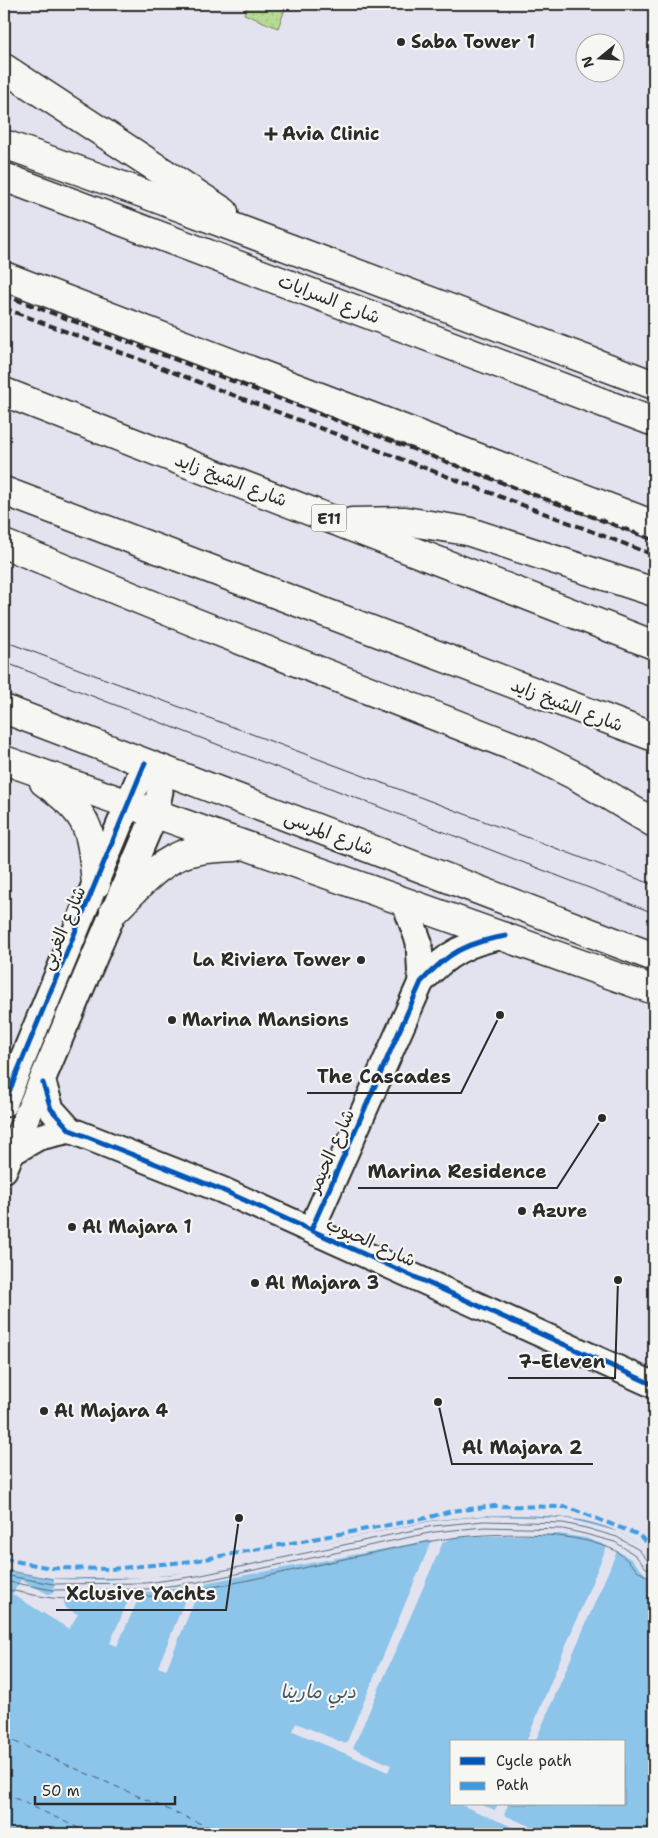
<svg xmlns="http://www.w3.org/2000/svg" width="658" height="1838" viewBox="0 0 658 1838" font-family="'Shantell Sans','Playpen Sans Arabic',sans-serif">
<style>
.green{fill:url(#green-dots);stroke:#718260}
.water{fill:#8cc4ea;stroke:#65879e;fill-rule:evenodd}
.pier{fill:#e3e3ef}
.lines{fill:none;stroke-linecap:round;stroke-linejoin:round}
.shore{stroke:#526877;stroke-width:1}
.ferry{stroke:#485964;stroke-width:1;stroke-dasharray:6 5;stroke-linecap:butt}
.minor-casing{stroke:#2b2b2b;stroke-width:29}
.major-casing{stroke:#2b2b2b;stroke-width:31}
.highway-casing{stroke:#2b2b2b;stroke-width:31}
.minor{stroke:#f6f6f2;stroke-width:25}
.major{stroke:#f6f6f2;stroke-width:28}
.highway{stroke:#f6f6f2;stroke-width:28}
.tram{stroke:#2b2b2b;stroke-width:1}
.rail{stroke:#2b2b2b;stroke-width:4;stroke-dasharray:8 4;stroke-linecap:butt}
.quiet{stroke:#3d9ce1;stroke-width:4;stroke-dasharray:8 4;stroke-linecap:butt}
.cycleway-casing{stroke:#f6f6f2;stroke-width:8}
.cycleway{stroke:#0057b8;stroke-width:5}
.poi-dot{fill:#2b2b2b;stroke:#f6f6f2;stroke-width:2}
.labels{text-anchor:middle;stroke-width:4.5;stroke-linejoin:round;paint-order:stroke}
.shield{fill:#f6f6f2;stroke:#686867;stroke-width:1}
.shield-label{font-size:16px;font-weight:bold;fill:#2b2b2b}
.poi-label{font-size:18px;font-weight:bold;fill:#2b2b2b;stroke:#f6f6f2;text-anchor:start}
.street-label{font-size:18px;fill:#2b2b2b;stroke:#f6f6f2}
.water-label{font-size:19px;font-style:italic;fill:#485964;stroke:#f6f6f2}
.leader{fill:none;stroke:#2b2b2b;stroke-width:2}
.callout-dot{fill:#2b2b2b;stroke:#f6f6f2;stroke-width:2}
.callout-label{font-size:19px;text-anchor:middle;font-weight:bold;fill:#2b2b2b;stroke:#f6f6f2;stroke-width:4.5;stroke-linejoin:round;paint-order:stroke}
</style>
<defs>
<pattern id="green-dots" width="8" height="8" patternUnits="userSpaceOnUse" patternTransform="scale(1.25)"><rect width="8" height="8" fill="#b7da94"/><path d="M2 2h.1M6 6h.1" fill="none" stroke="#9ebb80" stroke-width="1.8" stroke-linecap="round"/></pattern>
</defs>
<rect width="100%" height="100%" fill="#e3e3ef"/>
<filter id="ink" filterUnits="userSpaceOnUse"><feTurbulence type="fractalNoise" baseFrequency=".02" numOctaves="2"/><feDisplacementMap in="SourceGraphic" scale="10" xChannelSelector="R" yChannelSelector="G"/><feConvolveMatrix kernelMatrix="1 2 1 2 8 2 1 2 1" color-interpolation-filters="sRGB"/></filter>
<g filter="url(#ink)">
<path class="green" d="M248,4H287L278,28L244,14Z"/>
<path class="water" d="M484,1516C541,1516 616,1511 654,1562V1834H4V1570L54,1579L146,1578L196,1571L432,1521ZM452,1742H624V1804H452Z"/>
<g class="pier">
<path d="M484,1516L564,1518L619,1532L643,1547L654,1562V1583L631,1559L617,1551L535,1742H526L607,1546L586,1538L559,1534L455,1537L443,1542L353,1748L391,1765L388,1772L293,1731L296,1723L346,1744L432,1540L209,1582L199,1590L166,1670L158,1667L191,1585L141,1593L117,1646L110,1643L131,1594L70,1593L64,1599L65,1608L78,1614L69,1629L12,1594L21,1580L48,1594L54,1592V1579L106,1580L168,1575L432,1521Z"/>
<path d="M459,1804H479L495,1810L498,1804H508L504,1815L548,1834H529Z"/>
</g>
<g class="lines">
<g class="shore">
<path d="M4,1575L53,1584L146,1583L197,1576L433,1526L484,1521L563,1523L586,1528L617,1537L639,1550L649,1562L654,1564"/>
<path d="M4,1581L53,1590L147,1589L198,1582L434,1532L484,1527L563,1529L585,1534L615,1542L635,1555L646,1568L654,1570"/>
<path d="M4,1589C20,1592 36,1596 52,1598C155,1607 258,1577 358,1556C400,1547 442,1537 485,1535C526,1533 573,1533 612,1549C628,1556 637,1577 654,1578"/>
</g>
<g class="ferry">
<path d="M4,1737L224,1834"/>
<path d="M4,1793L91,1834"/>
</g>
<defs>
<g id="minor">
<path d="M404,901L419,942L421,982"/>
<path d="M43,1083L51,1109L70,1130L222,1190L654,1385"/>
<path d="M4,1104L145,763"/>
<path d="M11,1153L39,1137L70,1130"/>
<path d="M4,1170L155,814L160,791L156,767"/>
<path d="M311,1230L421,982C447,953 468,942 506,936"/>
</g>
<g id="major">
<path d="M4,68L224,212"/>
<path d="M4,144L145,194L654,385"/>
<path d="M4,177L654,422"/>
<path d="M4,709L654,957"/>
<path d="M4,760L654,990"/>
<path d="M44,782C91,815 91,830 96,884"/>
<path d="M114,911C136,890 159,860 190,852C204,848 221,848 236,847"/>
</g>
<g id="highway">
<path d="M4,276L654,525"/>
<path d="M4,392L654,645"/>
<path d="M4,491L654,737"/>
<path d="M352,522L405,521L467,531L654,592"/>
<path d="M4,544L194,622L530,753L578,777L654,823"/>
</g>
</defs>
<use href="#minor" class="minor-casing"/>
<use href="#major" class="major-casing"/>
<use href="#highway" class="highway-casing"/>
<use href="#minor" class="minor"/>
<use href="#major" class="major"/>
<use href="#highway" class="highway"/>
<g class="tram">
<path d="M4,641L654,885"/>
<path d="M4,662L654,913"/>
</g>
<g class="rail">
<path d="M4,295L654,540"/>
<path d="M4,308L654,555"/>
</g>
<path class="quiet" d="M4,1559L51,1568L110,1569L194,1561L426,1518L452,1511L495,1506L566,1507L637,1534L654,1548"/>
<defs>
<g id="cycleway">
<path d="M43,1083L51,1109L70,1130L222,1190L654,1385"/>
<path d="M4,1104L145,763"/>
<path d="M311,1230L421,982C447,953 468,942 506,936"/>
</g>
</defs>
<use href="#cycleway" class="cycleway-casing"/>
<use href="#cycleway" class="cycleway"/>
</g>
</g>
<g class="poi-dot">
<circle cx="401" cy="42" r="5"/>
<path d="M268.5 126.5h5v5h5v5h-5v5h-5v-5h-5v-5h5z"/>
<circle cx="361" cy="960" r="5"/>
<circle cx="172" cy="1020" r="5"/>
<circle cx="522" cy="1211" r="5"/>
<circle cx="72" cy="1227" r="5"/>
<circle cx="255" cy="1283" r="5"/>
<circle cx="44" cy="1411" r="5"/>
</g>
<g class="labels">
<rect class="shield" x="311.5" y="504.5" width="35" height="27" rx="4"/>
<g class="shield-label">
<text x="329" y="524">E11</text>
</g>
<g class="poi-label">
<text x="411" y="48">Saba Tower 1</text>
<text x="282" y="140">Avia Clinic</text>
<text x="351" y="966" text-anchor="end">La Riviera Tower</text>
<text x="182" y="1026">Marina Mansions</text>
<text x="532" y="1217">Azure</text>
<text x="82" y="1233">Al Majara 1</text>
<text x="265" y="1289">Al Majara 3</text>
<text x="54" y="1417">Al Majara 4</text>
</g>
<g class="street-label">
<text transform="translate(329 299) rotate(21)" y="6">شارع السرايات</text>
<text transform="translate(231 480) rotate(21)" y="6">شارع الشيخ زايد</text>
<text transform="translate(567 705) rotate(21)" y="6">شارع الشيخ زايد</text>
<text transform="translate(329 833) rotate(21)" y="6">شارع المرسى</text>
<text transform="translate(63 928) rotate(-67)" y="6">شارع الغربى</text>
<text transform="translate(331 1151) rotate(-66)" y="6">شارع الحيمر</text>
<text transform="translate(371 1242) rotate(24)" y="6">شارع الحبوب</text>
</g>
<g class="water-label">
<text x="318" y="1698">دبي مارينا</text>
</g>
</g>
<path class="leader" d="M500 1015L461 1093H307M602 1118L557 1188H358M618 1280L615 1378H508M438 1402L452 1464H593M239 1518L226 1610H56"/>
<g class="callout-dot">
<circle cx="500" cy="1015" r="5"/>
<circle cx="602" cy="1118" r="5"/>
<circle cx="618" cy="1280" r="5"/>
<circle cx="438" cy="1402" r="5"/>
<circle cx="239" cy="1518" r="5"/>
</g>
<g class="callout-label">
<text x="384" y="1083">The Cascades</text>
<text x="457" y="1178">Marina Residence</text>
<text x="562" y="1368">7-Eleven</text>
<text x="522" y="1454">Al Majara 2</text>
<text x="141" y="1600">Xclusive Yachts</text>
</g>
<rect width="658" height="1838" fill="none" stroke="#f6f6f2" stroke-width="20"/>
<rect x="10" y="10" width="638" height="1818" fill="none" stroke="#2b2b2b" stroke-width="2" filter="url(#ink)"/>
<rect x="450" y="1740" width="175" height="65" fill="#f6f6f2" stroke="#a5a5a2"/>
<rect x="460" y="1757" width="25" height="8" fill="#0057b8" stroke="#a5a5a2"/>
<text x="496" y="1766" font-size="15" fill="#2b2b2b">Cycle path</text>
<rect x="460" y="1782" width="25" height="8" fill="#3d9ce1" stroke="#a5a5a2"/>
<text x="496" y="1790" font-size="15" fill="#2b2b2b">Path</text>
<g transform="translate(600 58) rotate(252)"><circle r="24" fill="#f6f6f2" stroke="#a5a5a2"/>
<path d="M0-4L9 19L0 12L-9 19Z" fill="#2b2b2b"/>
<text y="-8" font-size="14" font-weight="bold" text-anchor="middle" fill="#2b2b2b">N</text>
</g>
<path d="M35 1796v8h140v-8" fill="none" stroke="#2b2b2b" stroke-width="2.5"/>
<text x="42" y="1796" font-size="15" fill="#2b2b2b" stroke="#f6f6f2" stroke-width="4" paint-order="stroke">50 m</text>
</svg>
